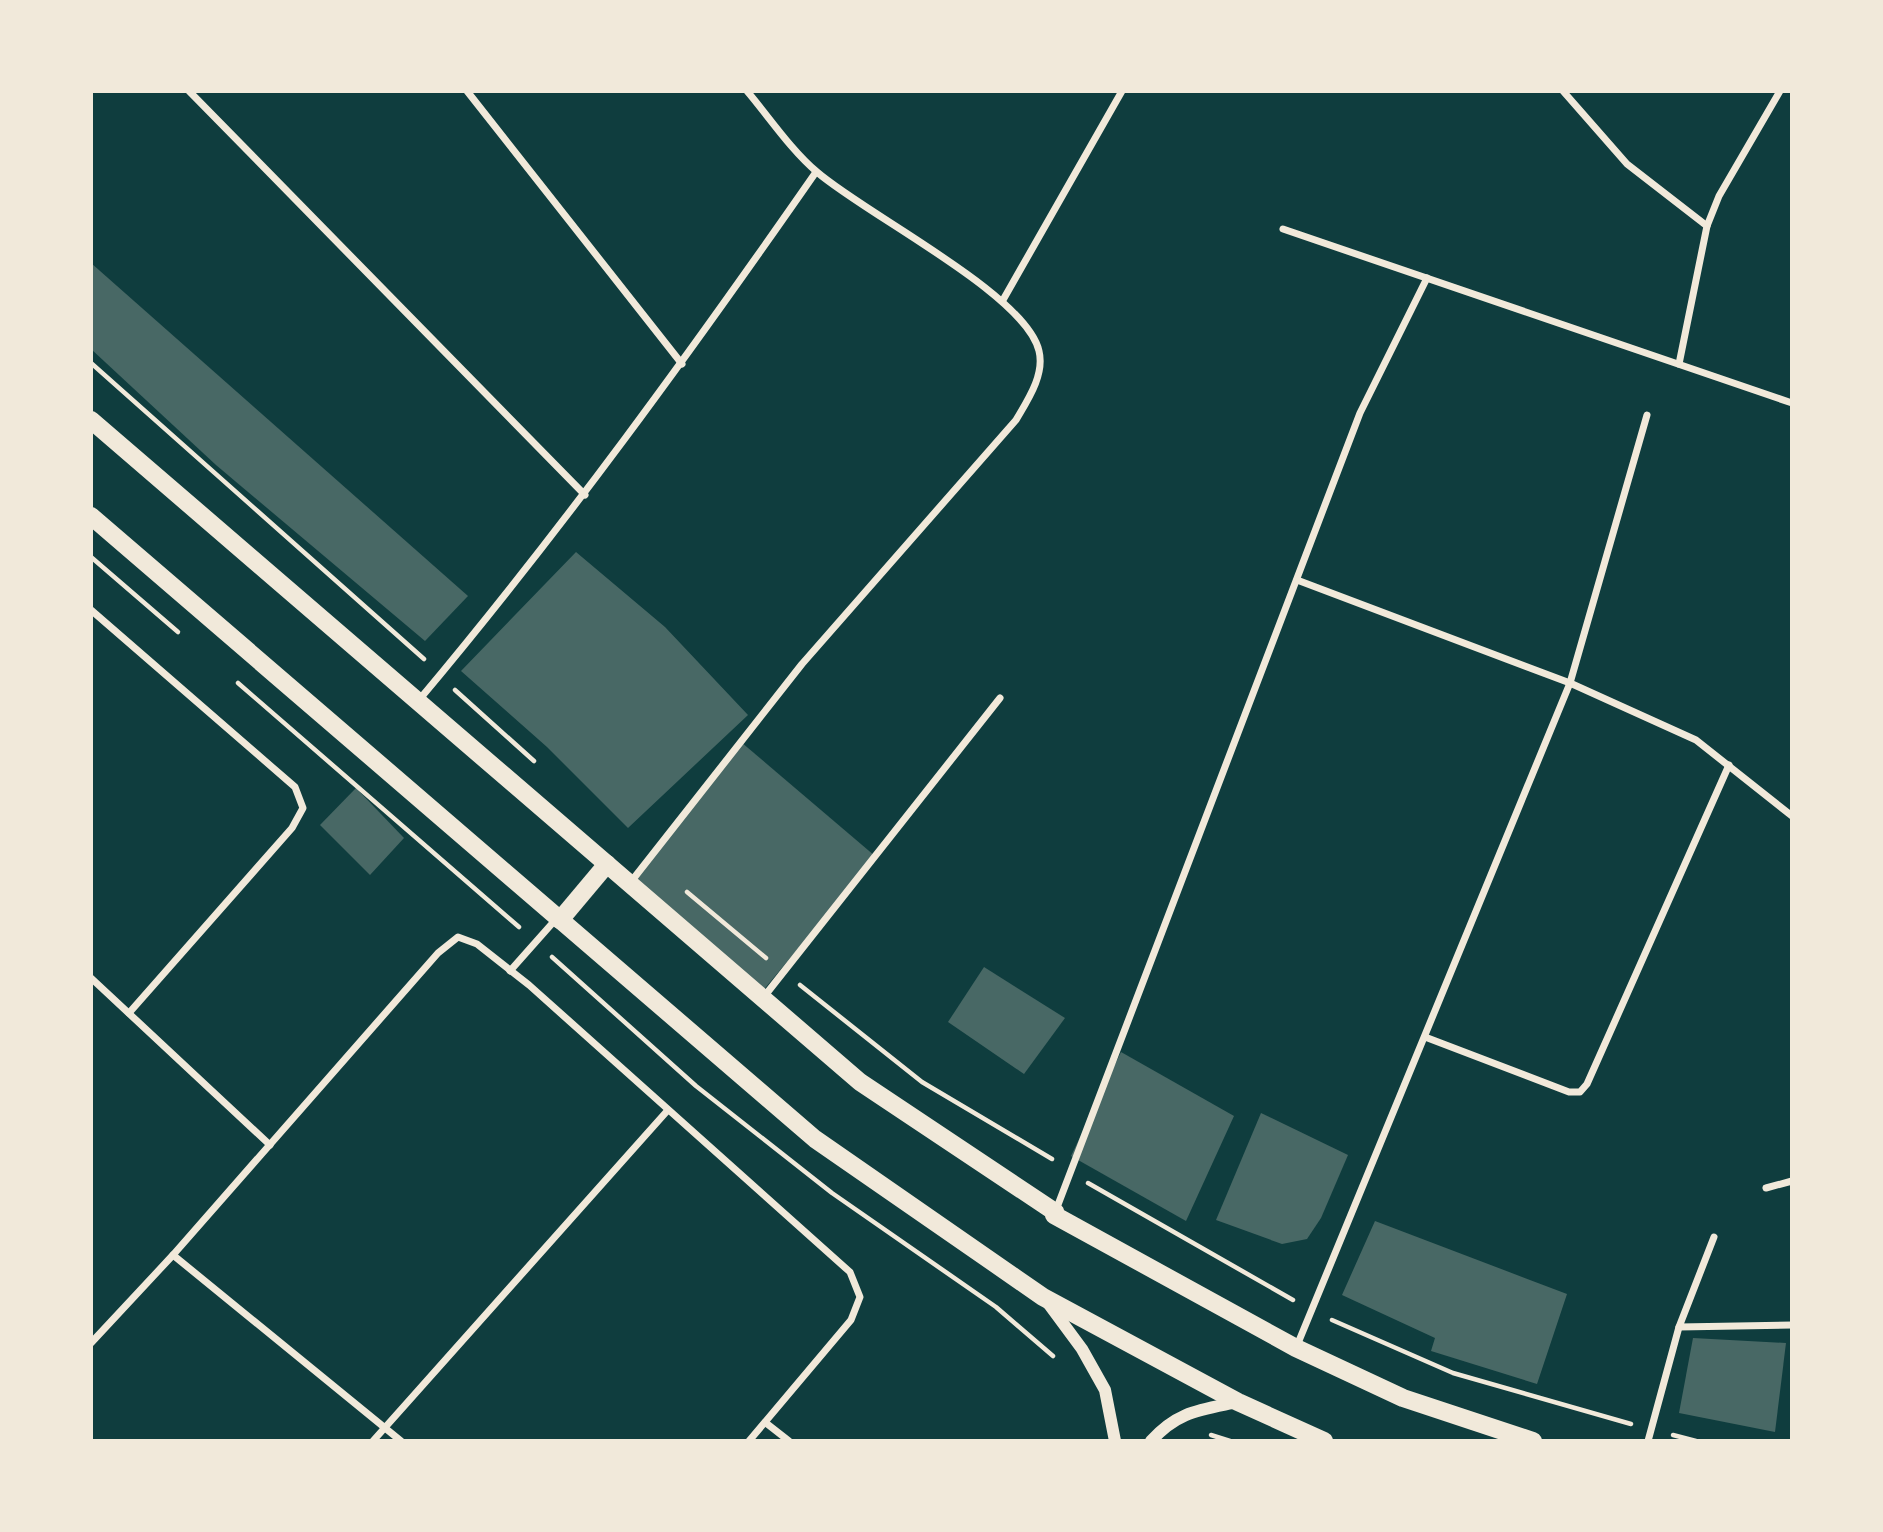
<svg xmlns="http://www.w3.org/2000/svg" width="1883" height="1532" viewBox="0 0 1883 1532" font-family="'Titillium Web',sans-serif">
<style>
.building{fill:#486865}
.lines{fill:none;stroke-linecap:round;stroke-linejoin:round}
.path{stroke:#f1e9da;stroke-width:4.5}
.minor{stroke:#f1e9da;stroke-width:7}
.tertiary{stroke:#f1e9da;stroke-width:12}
.primary{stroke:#f1e9da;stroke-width:18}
</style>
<rect width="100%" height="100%" fill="#0f3d3e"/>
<g class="building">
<path d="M91,263L468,596L425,641L216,465L91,349Z"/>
<path d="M576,552L665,627L748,715L628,828L547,747L461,671Z"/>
<path d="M741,742L875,856L761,993L630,884Z"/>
<path d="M356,788L404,838L370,875L320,825Z"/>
<path d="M984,967L1065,1018L1024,1074L948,1022Z"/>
<path d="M1121,1052L1234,1116L1186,1221L1071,1156Z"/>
<path d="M1261,1113L1348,1155L1321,1218L1307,1239L1282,1244L1216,1220Z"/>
<path d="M1375,1221L1567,1294L1537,1384L1431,1351L1435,1338L1342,1295Z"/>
<path d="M1693,1338L1786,1343L1775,1432L1679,1413Z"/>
</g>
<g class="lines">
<g class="path">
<path d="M91,363L424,659"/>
<path d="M91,557L178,632"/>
<path d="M238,683L519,927"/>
<path d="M455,690L534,761"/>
<path d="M687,892L766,958"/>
<path d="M552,957L696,1086L832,1193L996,1307L1053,1356"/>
<path d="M800,985L922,1082L1052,1159"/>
<path d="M1088,1183L1293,1300"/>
<path d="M1332,1320L1453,1373L1631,1424"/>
<path d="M1211,1435L1230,1441"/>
<path d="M1673,1435L1696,1441"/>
</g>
<g class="minor">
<path d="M189,91L585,495"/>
<path d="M467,91L682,364"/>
<path d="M1563,91L1627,164L1707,226"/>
<path d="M1283,229L1792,403"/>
<path d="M1003,300L1122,91"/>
<path d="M1679,364L1707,226L1719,196L1780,91"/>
<path d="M1297,580L1570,683L1696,740L1792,816"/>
<path d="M91,610L295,787L303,808L292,828L129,1013"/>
<path d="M419,700C561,531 690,353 816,172"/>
<path d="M630,883L802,664L1016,420C1027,401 1045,375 1039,351C1026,294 865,214 817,172C791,150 769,117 747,91"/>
<path d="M510,971L557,918"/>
<path d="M91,978L270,1145"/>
<path d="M763,998L1000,698"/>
<path d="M1425,1037L1569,1092H1580L1587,1084L1729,765"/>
<path d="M1766,1188L1792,1181"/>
<path d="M1056,1210L1360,413L1427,278"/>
<path d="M1714,1237L1679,1327L1792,1325"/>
<path d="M173,1255L401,1441"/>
<path d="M91,1343L173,1255L438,953L458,937L477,944L529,985L850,1272L860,1297L851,1320L749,1441"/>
<path d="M1296,1348L1570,683L1647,415"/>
<path d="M766,1423L789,1441"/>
<path d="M373,1441L668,1110"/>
<path d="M1648,1441L1679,1327"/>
</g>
<g class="tertiary">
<path d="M1048,1303L1082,1349L1105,1390L1115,1441"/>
<path d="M1151,1441C1178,1411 1200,1410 1238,1402"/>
</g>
<g class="primary">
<path d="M91,420L860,1082L1055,1212L1054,1215L1296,1348L1403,1398L1533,1441"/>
<path d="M91,516L815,1139L1043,1297L1238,1402L1324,1441"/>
<path d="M560,920L607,864"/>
</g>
</g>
<rect width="1883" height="1532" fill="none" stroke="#f1e9da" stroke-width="186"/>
</svg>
